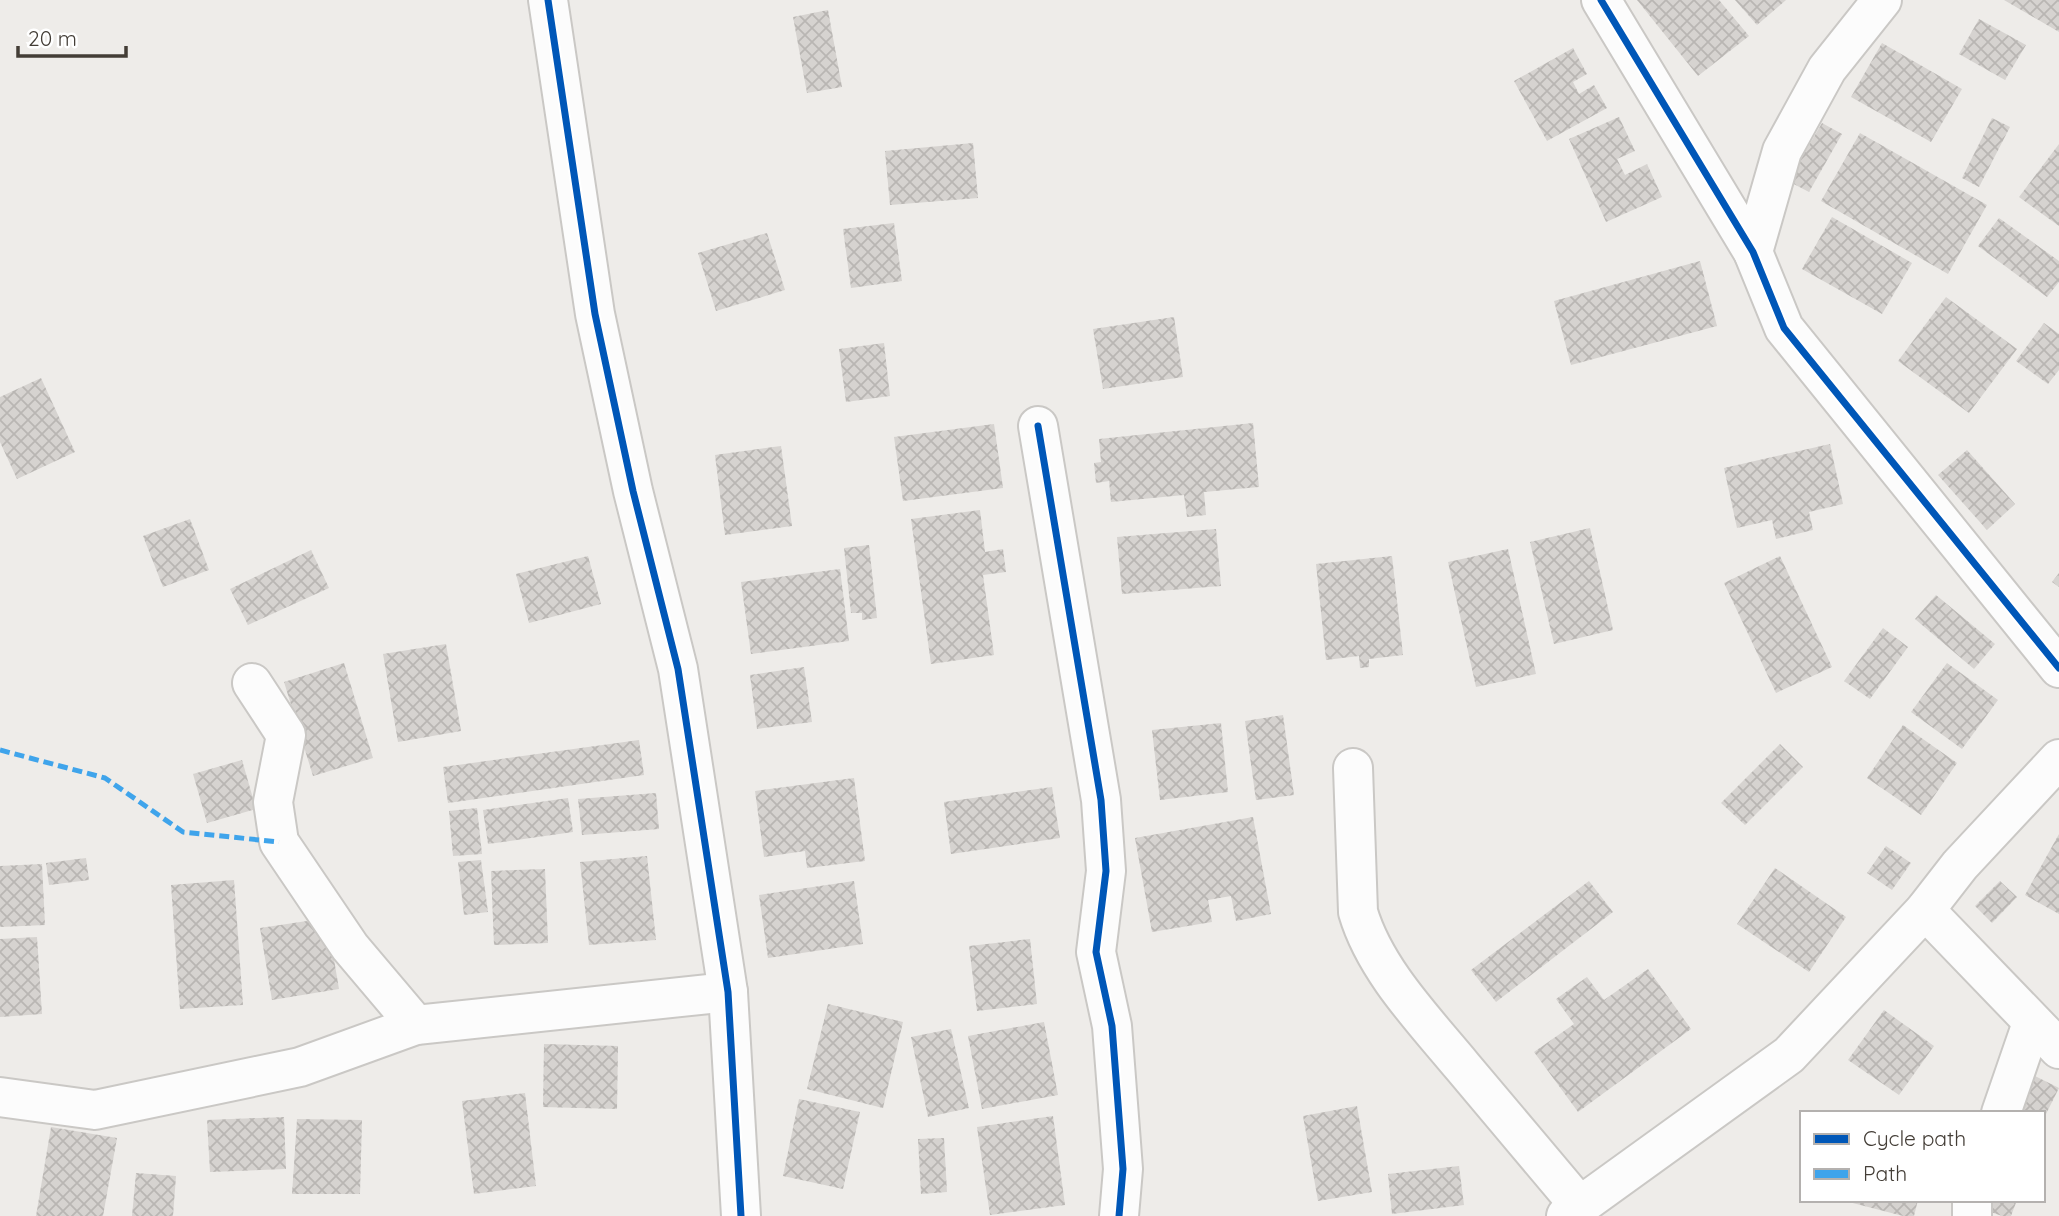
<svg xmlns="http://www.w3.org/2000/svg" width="2059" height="1216" viewBox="0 0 2059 1216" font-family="Quicksand,sans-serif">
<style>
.building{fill:url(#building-cross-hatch)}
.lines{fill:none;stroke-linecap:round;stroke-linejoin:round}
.minor-casing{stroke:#cac8c5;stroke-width:42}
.minor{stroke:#fcfcfc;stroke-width:38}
.quiet{stroke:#3fa4eb;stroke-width:5;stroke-dasharray:10 5;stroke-linecap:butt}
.cycleway-casing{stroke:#fff;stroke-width:11}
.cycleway{stroke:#0057b8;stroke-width:7}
</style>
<defs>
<pattern id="building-cross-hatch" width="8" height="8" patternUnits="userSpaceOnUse" patternTransform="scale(1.75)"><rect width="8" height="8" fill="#d6d3d0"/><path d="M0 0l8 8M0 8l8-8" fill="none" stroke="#b9b6b3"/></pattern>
</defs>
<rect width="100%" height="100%" fill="#eeece9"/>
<g class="building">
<path d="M1637,0H1719L1749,36L1698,76Z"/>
<path d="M1735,0H1786L1757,25Z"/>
<path d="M2004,0H2059V32Z"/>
<path d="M828,10L842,87L807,93L793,17Z"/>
<path d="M1979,19L2026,45L2005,80L1959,54Z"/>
<path d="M1882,43L1962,89L1931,142L1851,97Z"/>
<path d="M1573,48L1587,74L1573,82L1579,94L1594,85L1607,108L1547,141L1514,81Z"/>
<path d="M1619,117L1635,151L1617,159L1625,175L1647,164L1662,197L1606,222L1569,139Z"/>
<path d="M1992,118L2010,127L1979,187L1962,178Z"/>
<path d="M1822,123L1842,134L1809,192L1788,181Z"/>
<path d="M1860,133L1987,205L1948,274L1821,201Z"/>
<path d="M973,143L978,198L890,205L885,151Z"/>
<path d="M2059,144V226L2019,197Z"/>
<path d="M1832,217L1912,263L1882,314L1802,269Z"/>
<path d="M1999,218L2059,261V282L2047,297L1978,246Z"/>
<path d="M894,223L902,281L851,288L843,229Z"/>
<path d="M767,233L785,290L716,311L698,253Z"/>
<path d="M1700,261L1717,326L1571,365L1554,301Z"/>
<path d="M1946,297L2017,349L1969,413L1898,361Z"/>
<path d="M1174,317L1183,377L1103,389L1093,329Z"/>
<path d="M2044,323L2059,334V370L2048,384L2016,361Z"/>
<path d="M884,343L890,396L846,402L839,349Z"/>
<path d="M41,378L75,452L17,479L0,442V397Z"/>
<path d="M1253,423L1259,487L1204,492L1206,515L1187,517L1184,495L1111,502L1109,481L1096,483L1094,463L1101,462L1099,439Z"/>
<path d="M994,424L1003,488L903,501L894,437Z"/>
<path d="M1830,444L1843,504L1809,512L1813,530L1776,539L1772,520L1737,528L1724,468Z"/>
<path d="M781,446L792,526L725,535L715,455Z"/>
<path d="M1967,450L2015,504L1987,530L1938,475Z"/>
<path d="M980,510L985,552L1003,549L1006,572L983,575L994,655L931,664L911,519Z"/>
<path d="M190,519L209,570L163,587L143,536Z"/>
<path d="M1590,528L1613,630L1554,644L1530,542Z"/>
<path d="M1216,529L1221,586L1122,594L1117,537Z"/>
<path d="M869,545L877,618L862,620V613H851L844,548Z"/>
<path d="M1508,549L1536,674L1476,687L1448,562Z"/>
<path d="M311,550L329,588L248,625L230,589Z"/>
<path d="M588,556L601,604L529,623L516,574Z"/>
<path d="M1392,556L1403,655L1369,659V667L1360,668L1359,656L1326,660L1316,564Z"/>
<path d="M1780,556L1832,667L1776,693L1724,583Z"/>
<path d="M840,569L849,641L751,654L741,582Z"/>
<path d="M2059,573V587L2052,582Z"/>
<path d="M1936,595L1995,644L1974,669L1915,619Z"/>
<path d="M1883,628L1908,647L1870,699L1844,681Z"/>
<path d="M446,644L461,731L398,742L383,654Z"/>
<path d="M344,663L373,758L313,776L284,682Z"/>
<path d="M1947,663L1998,700L1962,749L1911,712Z"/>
<path d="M804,667L812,722L757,729L750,675Z"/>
<path d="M1283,715L1294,795L1256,800L1245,721Z"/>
<path d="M1221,723L1228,792L1160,800L1152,730Z"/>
<path d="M1903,725L1957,763L1921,815L1867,778Z"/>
<path d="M639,740L644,775L448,803L443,767Z"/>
<path d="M1780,744L1803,767L1745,825L1721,803Z"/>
<path d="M242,760L256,809L207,823L193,774Z"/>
<path d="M854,778L865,861L807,868L805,851L764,857L755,791Z"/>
<path d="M1052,787L1060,838L951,854L944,802Z"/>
<path d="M656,793L659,829L582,835L578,799Z"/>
<path d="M568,798L573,832L488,844L483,810Z"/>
<path d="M477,808L482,854L453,856L449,811Z"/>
<path d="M1253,817L1271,914L1236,921L1231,896L1208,900L1212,922L1152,932L1135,838Z"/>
<path d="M2059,834V914L2025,895Z"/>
<path d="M1886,846L1911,863L1892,890L1867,873Z"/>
<path d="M647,856L656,940L589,945L580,862Z"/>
<path d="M86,858L89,880L49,885L46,863Z"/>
<path d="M481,860L488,912L464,915L458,862Z"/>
<path d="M42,864L45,925L0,927V866Z"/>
<path d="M1775,868L1846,917L1809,972L1737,924Z"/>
<path d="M545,869L548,943L494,945L491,871Z"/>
<path d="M234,880L243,1005L180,1009L171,885Z"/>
<path d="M854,881L863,944L768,958L759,895Z"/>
<path d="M1589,881L1613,912L1496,1002L1471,970Z"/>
<path d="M2000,881L2017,897L1992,923L1975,906Z"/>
<path d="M327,918L339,989L272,1000L260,928Z"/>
<path d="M37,937L42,1014L0,1017V939Z"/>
<path d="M1030,939L1037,1004L977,1011L969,946Z"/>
<path d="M1648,969L1691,1029L1578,1112L1534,1052L1574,1024L1556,999L1587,977L1604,1000Z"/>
<path d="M828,1004L903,1022L883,1108L807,1089Z"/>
<path d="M1884,1010L1934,1046L1899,1095L1848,1060Z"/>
<path d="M1044,1022L1058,1095L982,1109L968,1036Z"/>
<path d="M951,1029L969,1108L928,1117L911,1037Z"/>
<path d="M544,1044L618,1046L617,1109L543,1107Z"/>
<path d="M2035,1076L2059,1088L2043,1120V1113H2018Z"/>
<path d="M525,1093L536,1186L474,1194L462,1101Z"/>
<path d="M799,1099L860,1112L843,1189L783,1176Z"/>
<path d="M1357,1106L1372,1192L1318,1201L1303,1116Z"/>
<path d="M1053,1116L1065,1205L990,1215L977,1127Z"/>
<path d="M284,1117L286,1169L210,1172L207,1120Z"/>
<path d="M297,1119L362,1120L360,1194H292Z"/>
<path d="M51,1127L117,1138L103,1216H36Z"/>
<path d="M944,1138L947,1192L921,1194L918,1139Z"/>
<path d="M1459,1166L1464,1205L1392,1214L1388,1174Z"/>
<path d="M136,1173L176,1176L173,1216H132Z"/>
<path d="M1841,1200H1918L1914,1216H1903Z"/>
<path d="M1989,1200H2017L2011,1216H2002L1985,1210Z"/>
</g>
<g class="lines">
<defs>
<g id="minor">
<path d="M548,0L595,314L633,491L678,669L728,992L741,1216"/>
<path d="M1601,0L1753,252L1784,328L2059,668"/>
<path d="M1753,252L1782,151L1827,69L1882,0"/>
<path d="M1038,426L1101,800L1106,871L1096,952L1112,1026L1123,1169L1119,1216"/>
<path d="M252,683L286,735L273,802L279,842L350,947L416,1025"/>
<path d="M1353,768L1358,912C1375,970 1424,1020 1462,1066C1501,1112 1540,1159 1579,1205"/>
<path d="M1925,910L2059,1049"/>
<path d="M0,1097L95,1110L300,1067L416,1025L728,992"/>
<path d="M2001,1113L2032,1023"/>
<path d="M1972,1200V1216"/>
<path d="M1566,1216L1789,1055L1925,910L1960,865L2059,759"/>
</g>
</defs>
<use href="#minor" class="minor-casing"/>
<use href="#minor" class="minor"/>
<path class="quiet" d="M0,750L105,778L183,832L279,842"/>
<defs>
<g id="cycleway">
<path d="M548,0L595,314L633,491L678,669L728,992L741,1216"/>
<path d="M1601,0L1753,252L1784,328L2059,668"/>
<path d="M1038,426L1101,800L1106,871L1096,952L1112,1026L1123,1169L1119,1216"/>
</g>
</defs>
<use href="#cycleway" class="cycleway-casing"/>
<use href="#cycleway" class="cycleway"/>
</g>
<rect x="1800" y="1111" width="245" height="91" fill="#ffffff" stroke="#b4b1af" stroke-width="2"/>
<rect x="1814" y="1134" width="35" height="10" fill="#0057b8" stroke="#b4b1af" stroke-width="2"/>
<text x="1863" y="1146" font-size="21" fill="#433d36">Cycle path</text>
<rect x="1814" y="1169" width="35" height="10" fill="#3fa4eb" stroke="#b4b1af" stroke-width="2"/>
<text x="1863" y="1181" font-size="21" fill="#433d36">Path</text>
<path d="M18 46v10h108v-10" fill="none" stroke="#433d36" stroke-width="3.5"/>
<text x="28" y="46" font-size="21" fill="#433d36" stroke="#ffffff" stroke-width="5" paint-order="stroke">20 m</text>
</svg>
